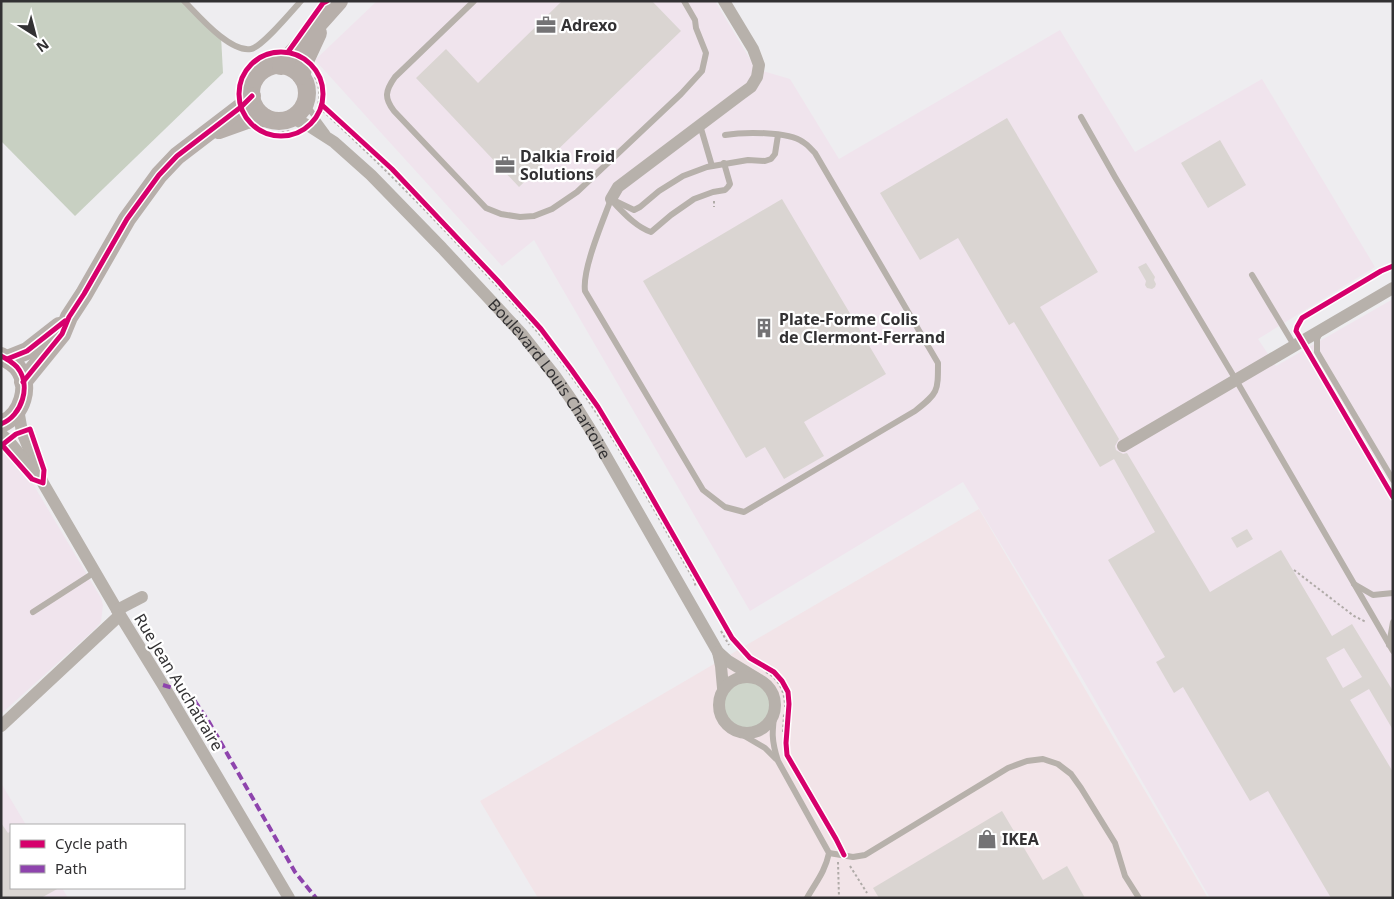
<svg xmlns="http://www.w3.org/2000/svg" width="1394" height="899" viewBox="0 0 1394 899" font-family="'Noto Sans',sans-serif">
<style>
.commercial{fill:#f2e4e8}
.industrial{fill:#f0e4ed}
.green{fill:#ced5ca}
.forest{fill:#c8d0c2}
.building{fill:#dad5d2;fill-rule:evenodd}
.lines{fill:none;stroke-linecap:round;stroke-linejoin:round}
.path{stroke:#b0aba8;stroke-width:2;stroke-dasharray:2.5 2.5;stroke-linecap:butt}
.service{stroke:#b7b1ab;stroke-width:6}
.minor{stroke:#b7b1ab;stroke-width:12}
.secondary{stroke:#b7afaa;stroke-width:18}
.quiet{stroke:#8e44ad;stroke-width:4;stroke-dasharray:8 4;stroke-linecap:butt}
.cycleway-casing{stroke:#fff;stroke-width:8}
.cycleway{stroke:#d6006c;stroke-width:5}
.labels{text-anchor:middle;stroke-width:4.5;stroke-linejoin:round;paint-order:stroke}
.poi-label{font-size:16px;font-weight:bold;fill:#323133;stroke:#fff;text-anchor:start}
.street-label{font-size:16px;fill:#323133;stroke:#fff}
</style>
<rect width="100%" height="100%" fill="#eeedf0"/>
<path class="commercial" d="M979,509L1208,898H538L480,801Z"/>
<g class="industrial">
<path d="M377,1H715L756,69L790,79L839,159L1060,30L1135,152L1262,79L1375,267L1258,339L1276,366L1393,299V898H1210L1074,664L963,482L750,611L534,240L502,266L315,60Z"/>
<path d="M1,441L24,469L101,598L103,605L101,622L95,629L1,714Z"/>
<path d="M1,783L26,825H11V888H62L68,898H1Z"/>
</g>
<circle class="green" cx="747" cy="705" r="23"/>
<path class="forest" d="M1,1H184L221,36L223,73L75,216L1,141Z"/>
<g class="building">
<path d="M562,1H652L681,31L519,187L416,78L446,49L478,83Z"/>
<path d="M1007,118L1098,272L1040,307L1119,439L1115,446L1116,450L1123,454L1127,453L1210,592L1281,550L1332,636L1352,624L1393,691V730L1369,689L1350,700L1393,772V898H1331L1268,791L1250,801L1183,687L1174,693L1156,662L1165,657L1108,560L1155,532L1114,459L1100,467L1014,322L1009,325L958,238L920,260L880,193ZM1344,648L1362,677L1343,688L1326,658Z"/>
<path d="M1220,140L1246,185L1208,208L1181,163Z"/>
<path d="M782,199L886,374L804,422L824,456L784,479L765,447L746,458L643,281Z"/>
<path d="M1146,263L1155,277L1154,280L1156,284L1155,287L1152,289L1147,288L1145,285L1146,281L1138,267Z"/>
<path d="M1247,529L1253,539L1237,548L1231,538Z"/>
<path d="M1002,811L1043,880L1067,866L1085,898H879L873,888Z"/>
<path d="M1,823L8,833L11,831V888H59L41,898H1Z"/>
</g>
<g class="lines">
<g class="path">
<path d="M315,77C320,87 320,95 318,106"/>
<path d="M242,85C248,71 255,62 269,57"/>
<path d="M323,111C372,156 418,202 463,250C500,289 538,329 569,373C616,438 654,511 694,580L696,588"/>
<path d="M272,132L277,133L291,131"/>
<path d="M714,201V207"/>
<path d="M1294,570L1354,616L1366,622"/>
<path d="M721,631L729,645"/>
<path d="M766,672C779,679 785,692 785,707"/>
<path d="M783,732L784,714"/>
<path d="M838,862L839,898"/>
<path d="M850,866L867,893"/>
</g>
<g class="service">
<path d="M184,1C198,15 230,53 251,49C262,47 292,11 301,1"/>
<path d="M474,1L395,77C385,91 384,98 394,111L486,208L501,214L520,217L534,216L552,209L577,192L681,94L702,71L706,53L696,28L695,20L684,1"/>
<path d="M305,103L327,133"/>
<path d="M1081,117L1115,177L1236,380L1393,651"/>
<path d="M700,125L712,166"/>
<path d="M611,199C603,221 582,269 585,291L703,490L725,507L744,512L915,411C938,393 938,392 938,363L815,153C811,149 808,145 803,142C788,131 743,132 725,135"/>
<path d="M611,199L634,210L640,207L659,191L683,176L707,167L748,160L765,161L771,159L775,154L778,135"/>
<path d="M613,202C624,213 636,227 651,232L671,215L694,199L713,192L725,190L728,187L730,184L724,163"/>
<path d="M1252,275L1294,345"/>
<path d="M1320,333L1317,339V352L1393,480"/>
<path d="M1354,584L1373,595L1393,593"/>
<path d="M33,612L95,572"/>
<path d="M1389,645L1393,622"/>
<path d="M775,709C772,732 771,739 778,761L829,853C825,872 816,882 807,898"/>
<path d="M736,731L765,748L776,759"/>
<path d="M829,853L853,857L865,855L1008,768L1027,761L1043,759L1058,764L1071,774L1081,788L1115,843L1125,876L1139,898"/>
</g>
<g class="minor">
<path id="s1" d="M292,118L309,126L334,142L371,175L442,248L521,333L555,376L577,408L595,437L718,652L728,661L756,678"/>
<path d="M611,199L618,187L740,95L751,87L757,77L759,65L753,49L724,1"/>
<path d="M18,409L22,432L43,483L120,615L163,685L289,898"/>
<path d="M1,434L8,440L34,472"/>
<path d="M1123,446L1393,288"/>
<path d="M117,610L142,597"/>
<path d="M718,652L721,666L723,688"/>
<circle cx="747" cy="705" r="28"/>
<path d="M1,726L120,615"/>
</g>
<g class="secondary">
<circle cx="279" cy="93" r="28"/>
<path d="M281,66L339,1"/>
<path d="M301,76L306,59L318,33"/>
<path d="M219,130L247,120L266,118"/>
<path d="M1,356C7,359 13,363 17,367C32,385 22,416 1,424"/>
<path d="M7,359L27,351L59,326"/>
<path d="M23,382L62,334L69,317L84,294L127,219L159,175L177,156L241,107L252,96"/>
</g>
<path class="quiet" d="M163,685L183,691L194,700L209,722L295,872L316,898"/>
<defs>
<g id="cycleway">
<circle cx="281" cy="94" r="42"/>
<path d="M288,52L323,3L327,1"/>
<path d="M322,105L392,169L498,281L541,329L571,369L598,407L639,475L732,638L750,658L774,672L782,681L788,692L789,704L786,743L787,755L836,839L844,855"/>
<path d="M1393,266L1381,271L1302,318L1297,327L1296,331L1393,497"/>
<path d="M1,356C7,359 13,363 17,367C32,385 22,416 1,424"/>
<path d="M7,359L27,351L65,321"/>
<path d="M23,382L62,334L69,317L84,294L127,219L159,175L177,156L241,107L252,96"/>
<path d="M30,429L44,470L43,483L32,479L2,445L16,434Z"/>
</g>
</defs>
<use href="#cycleway" class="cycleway-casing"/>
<use href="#cycleway" class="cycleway"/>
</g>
<defs>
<symbol id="office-bare" viewBox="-9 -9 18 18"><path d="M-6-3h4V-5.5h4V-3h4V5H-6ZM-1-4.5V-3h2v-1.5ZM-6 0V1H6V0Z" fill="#747375" stroke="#fff" stroke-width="2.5" paint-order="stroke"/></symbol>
<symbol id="building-bare" viewBox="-9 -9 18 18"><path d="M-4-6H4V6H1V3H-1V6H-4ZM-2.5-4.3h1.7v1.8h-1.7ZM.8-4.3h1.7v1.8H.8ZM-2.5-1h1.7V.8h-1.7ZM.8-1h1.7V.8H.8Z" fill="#747375" stroke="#fff" stroke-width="2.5" paint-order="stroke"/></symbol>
<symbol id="shop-bare" viewBox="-9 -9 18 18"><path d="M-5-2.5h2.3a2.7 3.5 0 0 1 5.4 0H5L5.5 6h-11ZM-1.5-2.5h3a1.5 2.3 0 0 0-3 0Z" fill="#747375" stroke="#fff" stroke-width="2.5" paint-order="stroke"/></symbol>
</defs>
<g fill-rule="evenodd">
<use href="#office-bare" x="532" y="11" width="28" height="28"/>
<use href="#office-bare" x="491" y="151" width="28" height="28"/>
<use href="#building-bare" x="750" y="314" width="28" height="28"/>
<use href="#shop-bare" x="973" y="825" width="28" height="28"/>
</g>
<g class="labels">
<g class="poi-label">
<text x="561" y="31">Adrexo</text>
<text x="520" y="162">Dalkia Froid<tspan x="520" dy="18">Solutions</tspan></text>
<text x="779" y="325">Plate-Forme Colis<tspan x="779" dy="18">de Clermont-Ferrand</tspan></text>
<text x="1002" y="845">IKEA</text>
</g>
<g class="street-label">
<text dy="6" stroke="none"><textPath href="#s1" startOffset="370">Boulevard Louis Chartoire</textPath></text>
<text transform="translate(179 682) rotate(59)" y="6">Rue Jean Auchatraire</text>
</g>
</g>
<rect width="1394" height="899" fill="none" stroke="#323133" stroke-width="5"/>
<rect x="10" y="824" width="175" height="65" fill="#ffffff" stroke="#adadad"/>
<rect x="20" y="840" width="25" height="8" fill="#d6006c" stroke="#adadad"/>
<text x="55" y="849" font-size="15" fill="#323133">Cycle path</text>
<rect x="20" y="865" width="25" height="8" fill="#8e44ad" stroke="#adadad"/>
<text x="55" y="874" font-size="15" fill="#323133">Path</text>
<g transform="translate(35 35) rotate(144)" stroke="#ffffff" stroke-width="4" paint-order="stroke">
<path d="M0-4L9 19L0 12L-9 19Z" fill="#323133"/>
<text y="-8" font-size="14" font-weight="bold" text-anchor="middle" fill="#323133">N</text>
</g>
</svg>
